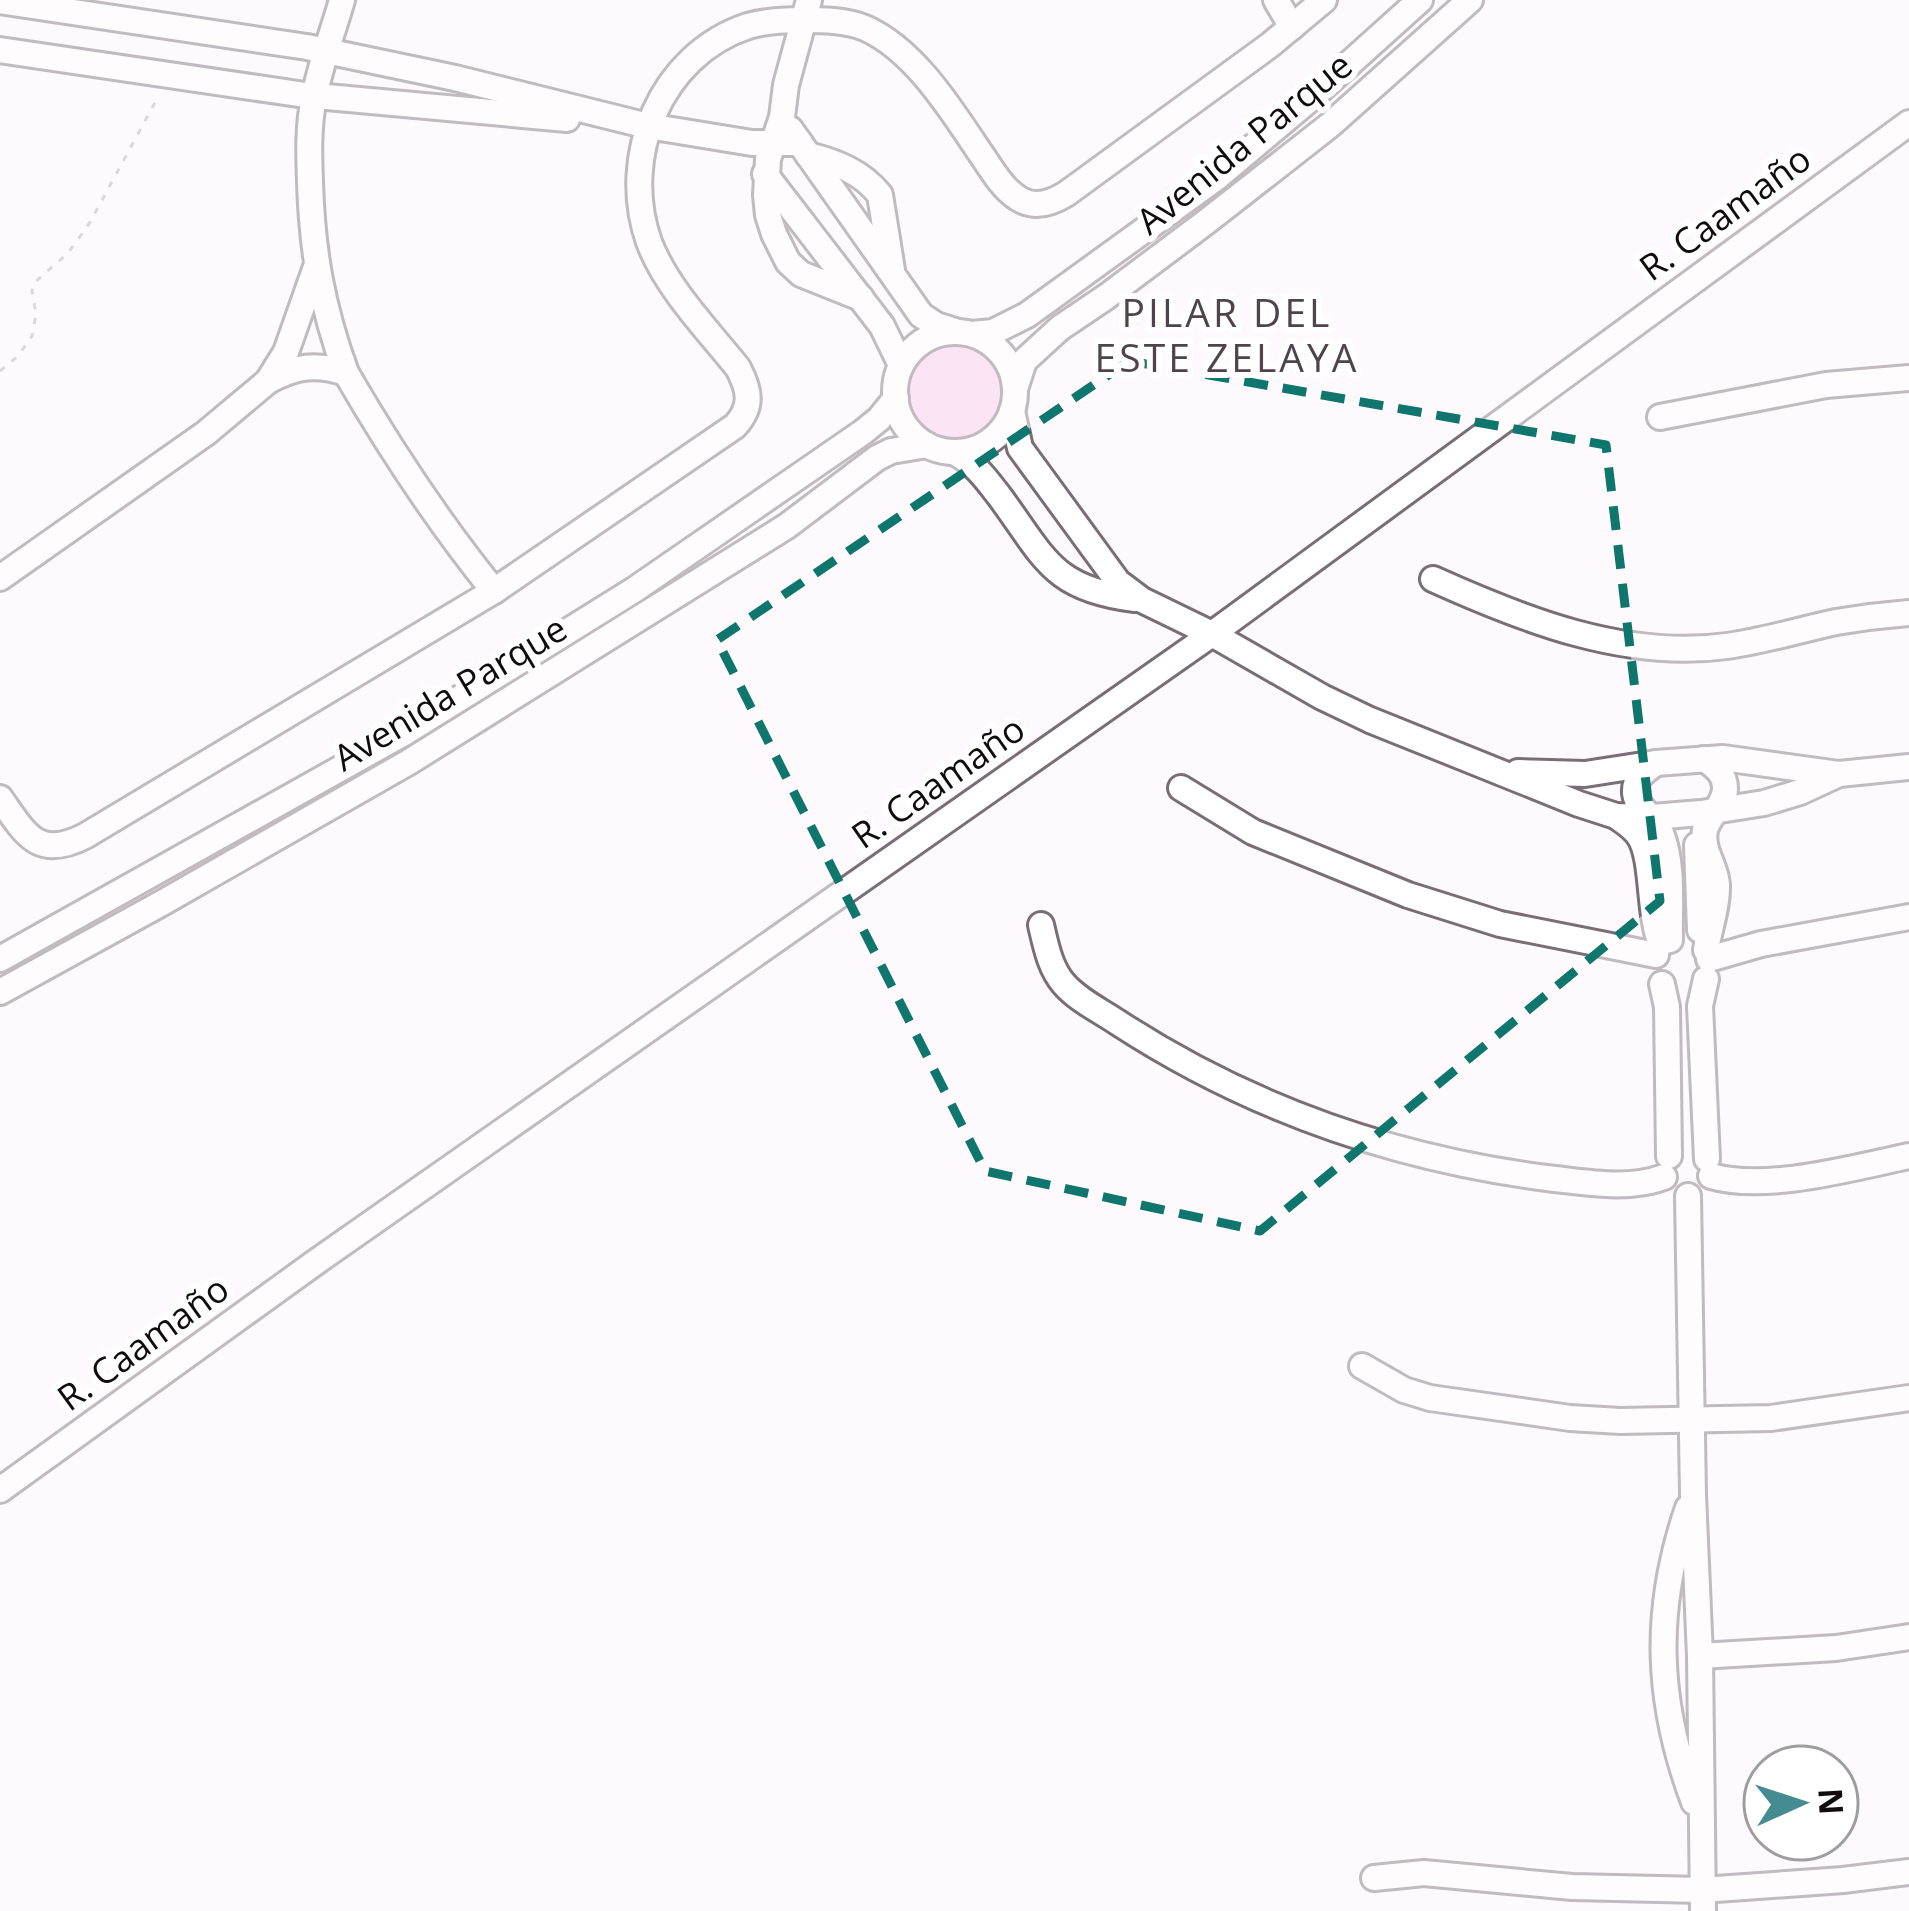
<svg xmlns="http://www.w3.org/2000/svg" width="1909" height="1911" viewBox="0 0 1909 1911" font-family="'Open Sans',sans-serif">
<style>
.green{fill:#f9cdeb}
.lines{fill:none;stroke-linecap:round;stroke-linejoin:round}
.minor-casing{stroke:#796e75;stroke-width:30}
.path{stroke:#b3aeb1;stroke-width:3;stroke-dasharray:6 9;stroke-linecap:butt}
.minor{stroke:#fff;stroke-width:24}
.marked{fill:none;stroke:#0f766e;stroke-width:9;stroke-dasharray:24 15;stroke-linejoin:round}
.labels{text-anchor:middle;stroke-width:12;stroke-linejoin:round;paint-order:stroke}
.street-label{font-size:36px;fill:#100c0e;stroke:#fff}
.neighbourhood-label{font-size:39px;letter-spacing:3px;fill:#4f444b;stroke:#fff}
</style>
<rect width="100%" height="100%" fill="#fef9fc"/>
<circle class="green" cx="955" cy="389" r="50"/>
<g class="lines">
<defs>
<g id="minor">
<path d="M809,0L786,85L782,117L768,159L766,195L768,215L774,234L788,262L801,274L861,298"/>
<path d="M1276,0L1292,27"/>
<path d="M0,1L307,47L455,78L648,126L752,143H800"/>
<path d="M0,50L305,95L567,119"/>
<path d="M790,129L921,315L936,325L955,331"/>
<path d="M808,155C836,162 862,172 880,195L892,270"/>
<path d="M765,174L882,326L901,365"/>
<path d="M316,267L286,352L268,381C296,366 316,363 346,373C322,307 312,251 310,182C309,154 308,126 314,98C320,65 333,32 342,0"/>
<circle cx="955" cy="392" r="60"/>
<path d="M972,334L993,332L1027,315L1216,178L1310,99L1420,0"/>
<path d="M346,373C390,449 439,523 494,591"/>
<path d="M1015,389L1024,361L1060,328L1106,297L1206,222L1330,125L1470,0"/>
<path d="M1012,411L1020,448L1118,582L1142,600L1212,634L1322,697L1370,720L1579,804L1616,816L1652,817L1701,813L1764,803L1800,792L1839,774"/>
<path d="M1660,417L1826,385L1909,378"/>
<path d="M954,452C975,463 986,479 1000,497C1045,558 1052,589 1135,599"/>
<path d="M0,578L206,433L268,381"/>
<path d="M1433,579C1524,620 1625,660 1727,646C1764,641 1799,630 1836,622C1860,618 1884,615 1909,613"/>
<path d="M1704,759C1715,766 1725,774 1725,788C1725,805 1709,815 1705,830C1701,851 1716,865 1717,885C1718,906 1709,929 1706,950"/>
<path d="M1656,763C1645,771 1634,778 1635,793C1637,810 1656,817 1661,833C1674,865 1669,907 1670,940"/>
<path d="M1518,772L1585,774L1656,763L1723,758L1839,774L1909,767"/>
<path d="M1181,788L1253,832L1408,895L1500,924L1656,955"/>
<path d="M0,798C26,835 38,860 85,836L494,591L735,426C753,406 750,391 738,368C707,329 667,289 649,242C619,157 660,55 748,26C765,21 784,20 802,20C822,20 846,20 865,28C915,50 952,111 981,154C993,171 1004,192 1023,201C1038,208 1053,202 1066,194L1270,45L1324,0"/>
<path d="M1616,816C1624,822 1633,827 1639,836C1654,858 1648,913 1661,944"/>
<path d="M1697,845L1700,930"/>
<path d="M1041,925C1046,946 1050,968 1064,984C1078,1000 1099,1010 1117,1022C1249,1108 1398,1160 1555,1179C1590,1183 1629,1190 1664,1177"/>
<path d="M0,959L404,733L634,590L863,432L879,419L896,398"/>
<path d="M1709,959L1761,944L1909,917"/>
<path d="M1706,979L1700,1006L1707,1159"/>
<path d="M1662,984L1667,1007L1669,1156"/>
<path d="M0,992L162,903L409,762L787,526L877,458L891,451L927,445"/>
<path d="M1711,1176C1766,1192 1852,1168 1909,1156"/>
<path d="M1688,1196L1693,1495L1700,1656L1703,1911"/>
<path d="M1362,1366L1404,1390L1430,1398L1570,1418L1620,1421L1771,1418L1909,1398"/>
<path d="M0,1490L316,1262L1212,634L1909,123"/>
<path d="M1688,1508C1653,1610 1656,1701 1694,1802"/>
<path d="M1700,1656L1836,1648L1909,1637"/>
<path d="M1374,1878L1424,1873L1572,1887L1702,1890L1843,1880L1909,1872"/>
</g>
</defs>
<use href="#minor" class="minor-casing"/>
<path class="path" d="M0,371L18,356L32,336L36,314L32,291L34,283L68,253L89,224L158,97"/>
<use href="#minor" class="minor"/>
</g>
<path d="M0 0H1909V1911H0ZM1129,361L1606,445L1660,901L1260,1231L985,1171L717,640Z" fill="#fef9fc" fill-opacity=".55" fill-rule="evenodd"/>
<path class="marked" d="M1129,361L1606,445L1660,901L1260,1231L985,1171L717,640Z"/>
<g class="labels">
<g class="street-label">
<text transform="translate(1244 143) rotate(-39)" y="13">Avenida Parque</text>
<text transform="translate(1725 213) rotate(-36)" y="13">R. Caamaño</text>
<text transform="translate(450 693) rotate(-31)" y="13">Avenida Parque</text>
<text transform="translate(938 782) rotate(-35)" y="13">R. Caamaño</text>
<text transform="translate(143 1343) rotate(-36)" y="13">R. Caamaño</text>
</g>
<g class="neighbourhood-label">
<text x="1227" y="327">PILAR DEL<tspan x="1227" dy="45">ESTE ZELAYA</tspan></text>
</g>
</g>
<g transform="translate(1801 1803) rotate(87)"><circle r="57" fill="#ffffff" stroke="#9f9e9f" stroke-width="3"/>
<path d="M0-9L21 45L0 30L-21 45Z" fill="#448c91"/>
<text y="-18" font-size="33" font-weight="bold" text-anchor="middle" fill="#100c0e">N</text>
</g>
</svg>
